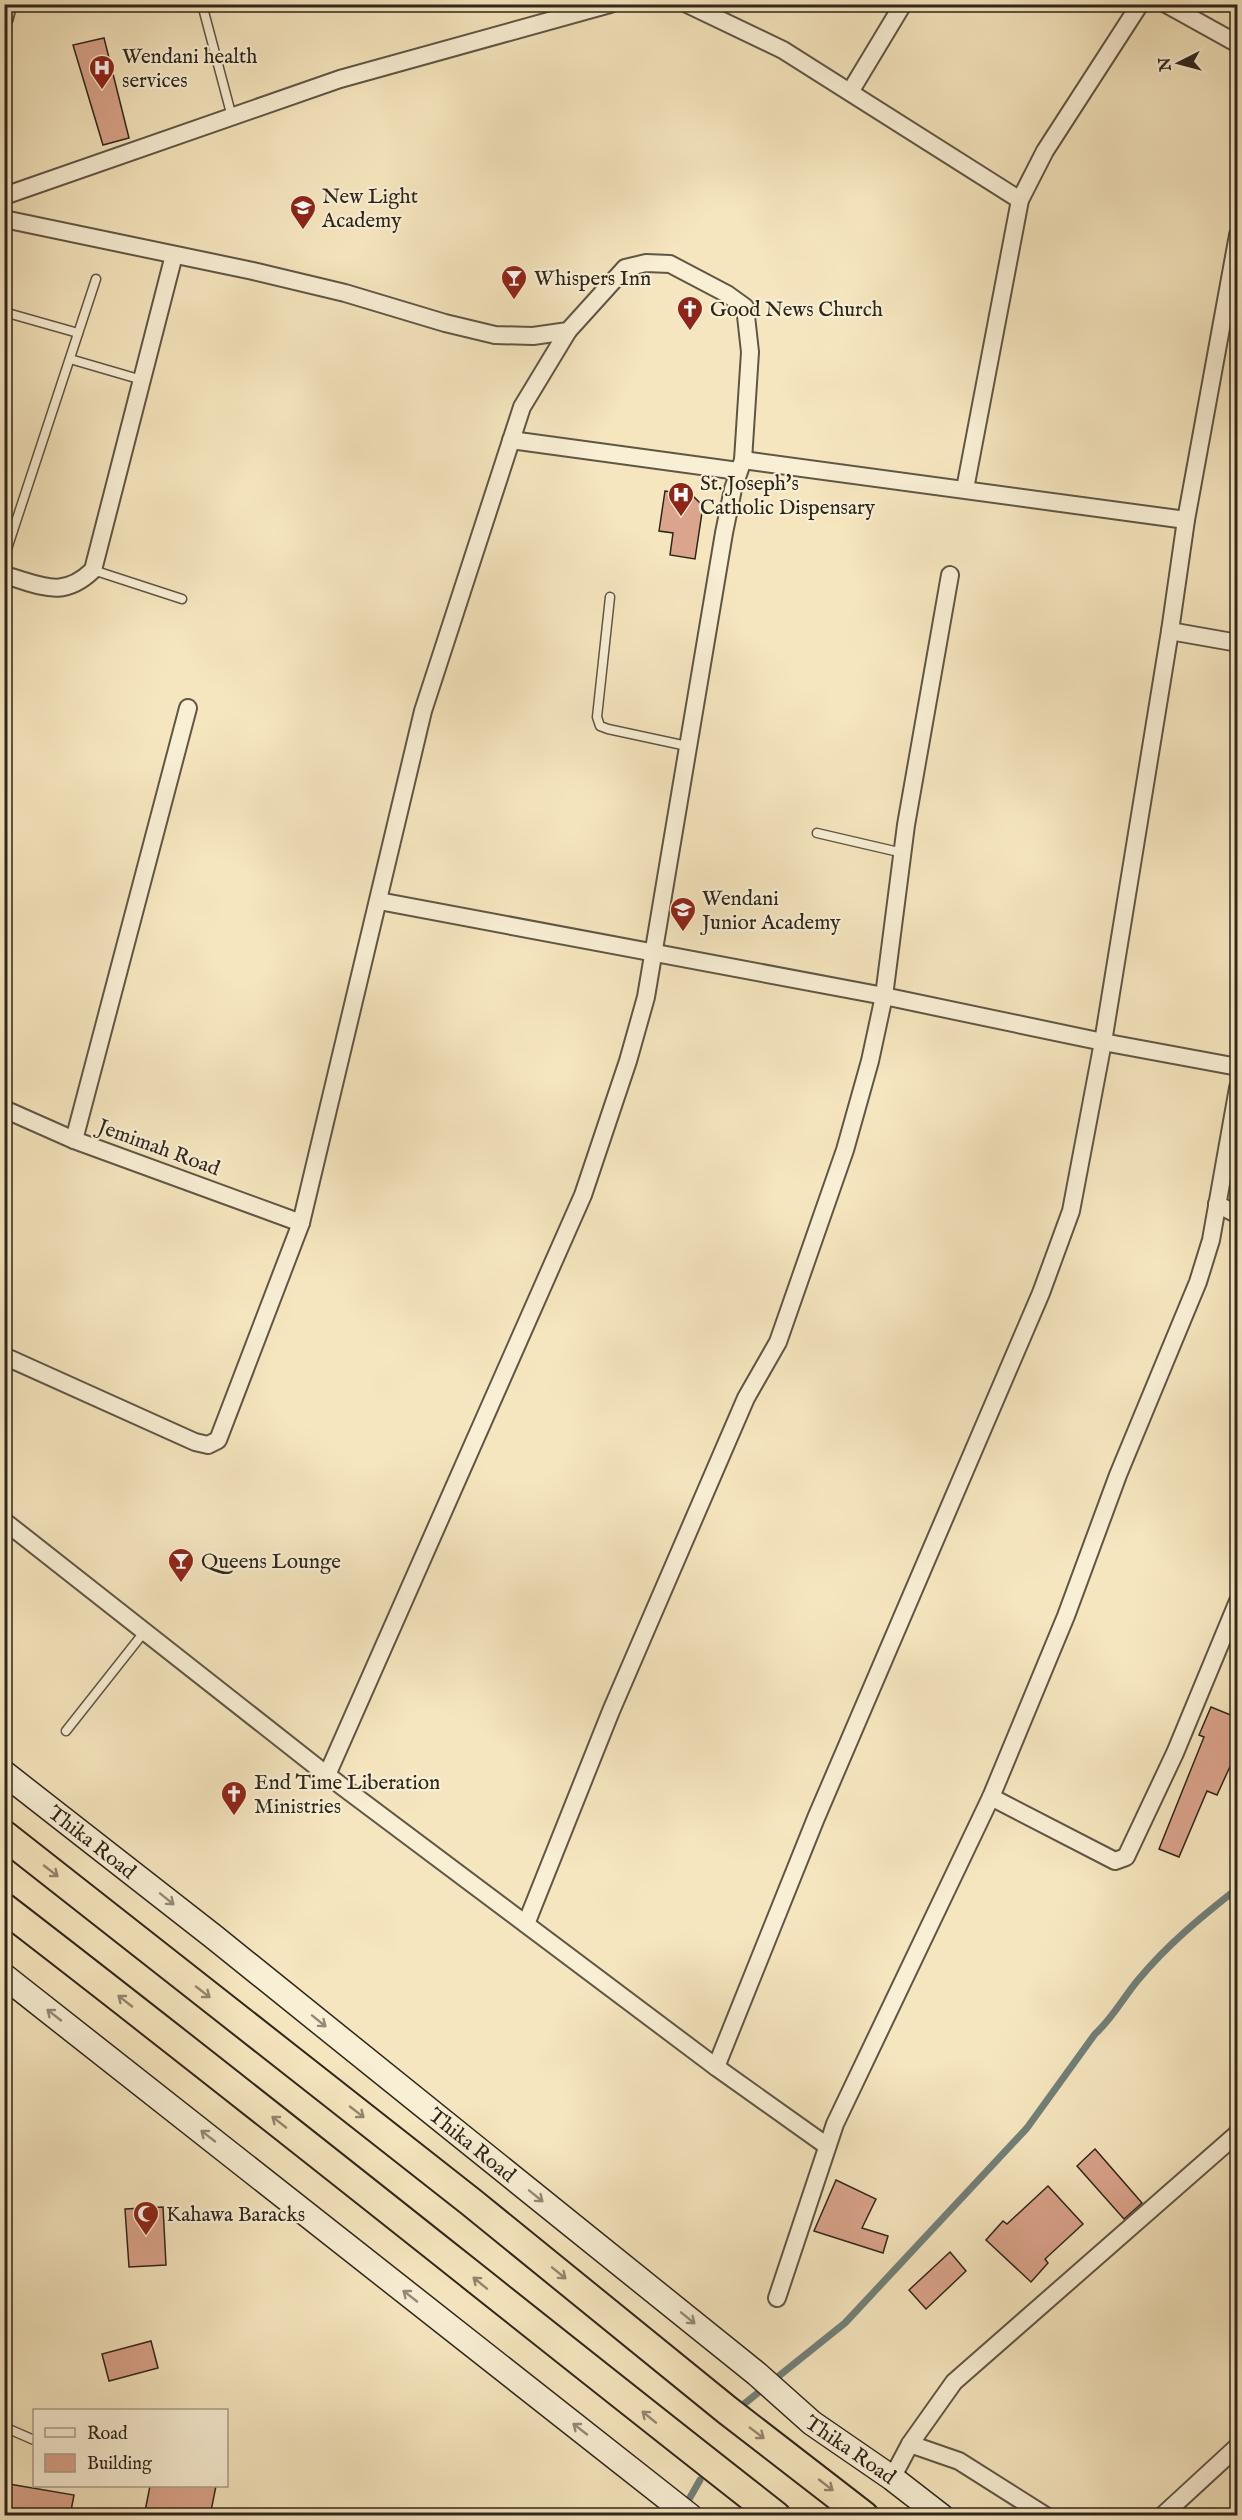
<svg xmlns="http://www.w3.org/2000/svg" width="1242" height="2520" viewBox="0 0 1242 2520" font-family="'IM FELL English',serif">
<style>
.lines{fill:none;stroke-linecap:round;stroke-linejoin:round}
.stream{stroke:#71817a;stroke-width:7}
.building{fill:#dba48c;stroke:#2e261c;stroke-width:1.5}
.service-casing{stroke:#605645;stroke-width:11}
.minor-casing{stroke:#605645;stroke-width:20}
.secondary-casing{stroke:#2e261c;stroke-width:27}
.trunk-casing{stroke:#2e261c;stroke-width:32}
.service{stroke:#f9efd5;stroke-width:8}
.minor{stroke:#f9efd5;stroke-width:16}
.secondary{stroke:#f9efd5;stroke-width:24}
.trunk{stroke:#f6e6bf;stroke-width:28}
.oneway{stroke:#92866e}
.oneway2{stroke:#948a78}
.labels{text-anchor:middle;stroke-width:4.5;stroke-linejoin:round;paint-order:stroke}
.poi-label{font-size:21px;fill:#2e261c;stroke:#f9efd5;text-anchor:start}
.street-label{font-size:21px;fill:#2e261c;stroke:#f9efd5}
</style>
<rect width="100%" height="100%" fill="#f6e6bf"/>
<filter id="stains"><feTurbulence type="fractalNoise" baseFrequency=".00333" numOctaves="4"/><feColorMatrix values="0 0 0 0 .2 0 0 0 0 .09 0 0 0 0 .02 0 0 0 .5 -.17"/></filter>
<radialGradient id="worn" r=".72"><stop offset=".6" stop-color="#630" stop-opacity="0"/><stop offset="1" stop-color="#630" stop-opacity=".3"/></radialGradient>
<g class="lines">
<g class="stream">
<path d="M744,2404L845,2323L1027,2128L1095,2034C1113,2018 1123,1998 1138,1980C1168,1944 1201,1917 1238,1888"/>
<path d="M682,2506L688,2501L700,2480"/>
</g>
</g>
<g class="building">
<path d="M104,38L129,138L103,145L73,45Z"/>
<path d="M665,491L692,495L703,506L695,559L670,555L673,533L659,531Z"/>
<path d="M1211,1707L1238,1718V1749L1217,1795L1207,1791L1179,1857L1159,1849L1204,1737L1199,1735Z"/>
<path d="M1095,2149L1142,2203L1124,2219L1077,2166Z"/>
<path d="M836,2180L876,2199L862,2228L888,2236L883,2253L814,2231Z"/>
<path d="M1048,2186L1083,2224L1045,2259L1048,2263L1031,2282L986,2240L1003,2221L1007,2224Z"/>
<path d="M163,2207L166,2265L129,2267L125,2209Z"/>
<path d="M950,2252L966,2271L926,2309L909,2290Z"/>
<path d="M151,2341L158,2368L109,2381L102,2354Z"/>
<path d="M9,2484L74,2495L70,2516H4Z"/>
<path d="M150,2486H216L210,2516H144Z"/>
</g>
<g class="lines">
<defs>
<g id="service">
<path d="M203,8L232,117"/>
<path d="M4,312L78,333"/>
<path d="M70,359L142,380"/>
<path d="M4,558L96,279"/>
<path d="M93,570L182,599"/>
<path d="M610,597L597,717L600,726L608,729L687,746"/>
<path d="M817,833L903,853"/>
<path d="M66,1731L145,1631"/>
<path d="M4,2427L34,2440"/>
</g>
<g id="minor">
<path d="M687,4L783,50L1020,200"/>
<path d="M1166,4L1238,44"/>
<path d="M4,19L8,4"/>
<path d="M850,92L903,4"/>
<path d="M4,196L340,79L610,4"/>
<path d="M4,219L253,271L345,293L445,323L495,335L533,336L568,331L625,268L646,263L670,264L727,294L745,307L750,352L743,460L733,489L724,533L646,997L628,1061L583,1195L327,1775"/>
<path d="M511,440L738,471"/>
<path d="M743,460L1186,520"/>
<path d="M965,489L1020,200L1045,151L1140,4"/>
<path d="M4,575C41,585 62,600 93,570L174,255"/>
<path d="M1170,631L1238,643"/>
<path d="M379,901L884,996L1103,1042L1238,1067"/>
<path d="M4,1109L74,1140L301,1223"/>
<path d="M74,1140L188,708"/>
<path d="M1217,1204L1238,1215"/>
<path d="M4,1356L195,1442L208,1445L218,1440L301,1223L423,711L522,407L568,331"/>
<path d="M4,1521L327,1775L716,2067L827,2146"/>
<path d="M991,1797L1115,1861L1126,1857L1175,1753L1238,1601"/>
<path d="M526,1924L611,1711L746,1398L778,1342L845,1150L870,1061L884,996L906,825L950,575"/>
<path d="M716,2067L816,1818L1041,1293L1071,1211L1103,1042L1170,631L1186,520L1238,235"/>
<path d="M777,2298L835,2124L991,1797L1066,1616L1118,1475L1198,1282L1211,1240L1238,1088"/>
<path d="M910,2444L959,2461L1046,2516"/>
<path d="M892,2478L910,2444L954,2382L1238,2133"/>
<path d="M1162,2516L1238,2446"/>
</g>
<g id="secondary">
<path id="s1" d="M4,1773L214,1937L757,2374L812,2423L892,2478L941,2516"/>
<path d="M4,1976L690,2516"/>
</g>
<g id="trunk">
<path d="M4,1835L471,2202L727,2410L864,2516"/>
<path d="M4,1908C264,2108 518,2314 776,2516"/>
</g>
</defs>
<use href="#service" class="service-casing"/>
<use href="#minor" class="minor-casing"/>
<use href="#secondary" class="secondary-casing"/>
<use href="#trunk" class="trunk-casing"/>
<use href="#service" class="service"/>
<use href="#minor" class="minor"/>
<use href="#secondary" class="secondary"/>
<use href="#trunk" class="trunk"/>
</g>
<defs><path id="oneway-shaft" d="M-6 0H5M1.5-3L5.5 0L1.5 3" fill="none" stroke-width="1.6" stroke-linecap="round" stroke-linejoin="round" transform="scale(1.5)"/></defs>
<g class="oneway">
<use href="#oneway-shaft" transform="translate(51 1871) rotate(38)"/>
<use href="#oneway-shaft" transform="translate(203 1992) rotate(38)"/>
<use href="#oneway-shaft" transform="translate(125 2001) rotate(-142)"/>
<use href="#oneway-shaft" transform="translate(357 2112) rotate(38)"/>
<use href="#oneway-shaft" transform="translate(279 2122) rotate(-142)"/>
<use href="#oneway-shaft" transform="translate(559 2273) rotate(39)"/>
<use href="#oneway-shaft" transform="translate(480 2283) rotate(-141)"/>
<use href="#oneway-shaft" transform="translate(649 2417) rotate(-141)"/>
<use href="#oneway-shaft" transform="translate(757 2433) rotate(37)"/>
<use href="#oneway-shaft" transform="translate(826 2485) rotate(38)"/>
</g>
<g class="oneway2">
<use href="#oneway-shaft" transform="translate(167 1899) rotate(39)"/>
<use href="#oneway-shaft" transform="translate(54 2015) rotate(-142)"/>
<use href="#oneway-shaft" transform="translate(319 2021) rotate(39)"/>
<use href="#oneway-shaft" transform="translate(208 2136) rotate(-142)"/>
<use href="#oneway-shaft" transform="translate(536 2196) rotate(39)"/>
<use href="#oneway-shaft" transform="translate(410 2296) rotate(-142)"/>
<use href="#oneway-shaft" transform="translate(688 2318) rotate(39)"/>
<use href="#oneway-shaft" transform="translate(580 2429) rotate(-142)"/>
</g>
<defs>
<symbol id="hospital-pin" viewBox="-11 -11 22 30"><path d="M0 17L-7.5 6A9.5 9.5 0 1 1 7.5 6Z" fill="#8f2418" stroke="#f9efd5"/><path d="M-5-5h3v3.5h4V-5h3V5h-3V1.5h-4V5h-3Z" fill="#fff"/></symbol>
<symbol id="school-pin" viewBox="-11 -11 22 30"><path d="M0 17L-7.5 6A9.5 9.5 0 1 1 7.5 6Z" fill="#8f2418" stroke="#f9efd5"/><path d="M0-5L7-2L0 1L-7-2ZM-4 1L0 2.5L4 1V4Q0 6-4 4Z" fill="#fff"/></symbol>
<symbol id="bar-pin" viewBox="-11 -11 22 30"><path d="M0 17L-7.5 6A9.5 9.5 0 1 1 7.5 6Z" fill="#8f2418" stroke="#f9efd5"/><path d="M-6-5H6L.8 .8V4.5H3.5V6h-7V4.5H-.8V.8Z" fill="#fff"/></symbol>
<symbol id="church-pin" viewBox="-11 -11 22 30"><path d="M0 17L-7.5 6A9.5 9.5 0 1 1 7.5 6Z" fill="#8f2418" stroke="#f9efd5"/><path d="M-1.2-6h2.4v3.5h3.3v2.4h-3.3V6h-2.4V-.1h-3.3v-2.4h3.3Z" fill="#fff"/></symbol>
<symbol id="mosque-pin" viewBox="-11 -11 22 30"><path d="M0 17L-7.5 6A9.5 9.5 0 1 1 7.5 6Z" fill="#8f2418" stroke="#f9efd5"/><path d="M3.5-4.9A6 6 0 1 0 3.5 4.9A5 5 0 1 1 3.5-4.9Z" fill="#fff"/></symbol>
</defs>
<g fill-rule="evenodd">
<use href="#hospital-pin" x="87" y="53" width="30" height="40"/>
<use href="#school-pin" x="288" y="193" width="30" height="40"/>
<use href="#bar-pin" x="499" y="263" width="30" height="40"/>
<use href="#church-pin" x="675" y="294" width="30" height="40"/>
<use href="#hospital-pin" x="666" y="480" width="30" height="40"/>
<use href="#school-pin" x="668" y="895" width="30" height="40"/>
<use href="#bar-pin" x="166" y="1546" width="30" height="40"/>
<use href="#church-pin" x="219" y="1779" width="30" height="40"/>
<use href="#mosque-pin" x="131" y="2199" width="30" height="40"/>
</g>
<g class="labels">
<g class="poi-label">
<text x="122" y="63">Wendani health<tspan x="122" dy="24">services</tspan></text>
<text x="322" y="203">New Light<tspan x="322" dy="24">Academy</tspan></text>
<text x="534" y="285">Whispers Inn</text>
<text x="710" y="316">Good News Church</text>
<text x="700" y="490">St. Joseph's<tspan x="700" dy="24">Catholic Dispensary</tspan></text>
<text x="702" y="905">Wendani<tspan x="702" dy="24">Junior Academy</tspan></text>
<text x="201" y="1568">Queens Lounge</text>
<text x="254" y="1789">End Time Liberation<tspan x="254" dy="24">Ministries</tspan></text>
<text x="166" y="2221">Kahawa Baracks</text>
</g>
<g class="street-label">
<text transform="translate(159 1147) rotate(20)" y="7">Jemimah Road</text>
<text dy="7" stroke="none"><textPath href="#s1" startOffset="112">Thika Road</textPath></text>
<text dy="7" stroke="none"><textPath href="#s1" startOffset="598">Thika Road</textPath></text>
<text dy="7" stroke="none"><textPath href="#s1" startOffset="1084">Thika Road</textPath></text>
</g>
</g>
<rect width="1242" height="2520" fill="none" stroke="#f6e6bf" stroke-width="24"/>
<rect x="6" y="6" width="1230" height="2508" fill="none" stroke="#2e261c" stroke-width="3"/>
<rect x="12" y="12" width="1218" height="2496" fill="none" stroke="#2e261c" stroke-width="1.5"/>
<rect x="33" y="2409" width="195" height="78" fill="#f9efd5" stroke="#a89f8b" stroke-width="1.5"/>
<rect x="45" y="2428" width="30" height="9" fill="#f9efd5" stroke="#a89f8b" stroke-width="1.5"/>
<text x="87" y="2439" font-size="18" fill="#2e261c">Road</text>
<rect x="45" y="2454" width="30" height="18" fill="#dba48c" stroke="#a89f8b" stroke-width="1.5"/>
<text x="87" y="2469" font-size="18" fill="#2e261c">Building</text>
<g transform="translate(1179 63) rotate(264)" stroke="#f9efd5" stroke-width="4.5" paint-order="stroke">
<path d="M0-4.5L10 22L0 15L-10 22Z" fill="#2e261c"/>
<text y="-9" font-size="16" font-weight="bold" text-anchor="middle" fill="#2e261c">N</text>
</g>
<rect width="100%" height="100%" filter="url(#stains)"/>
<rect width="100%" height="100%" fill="url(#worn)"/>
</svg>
